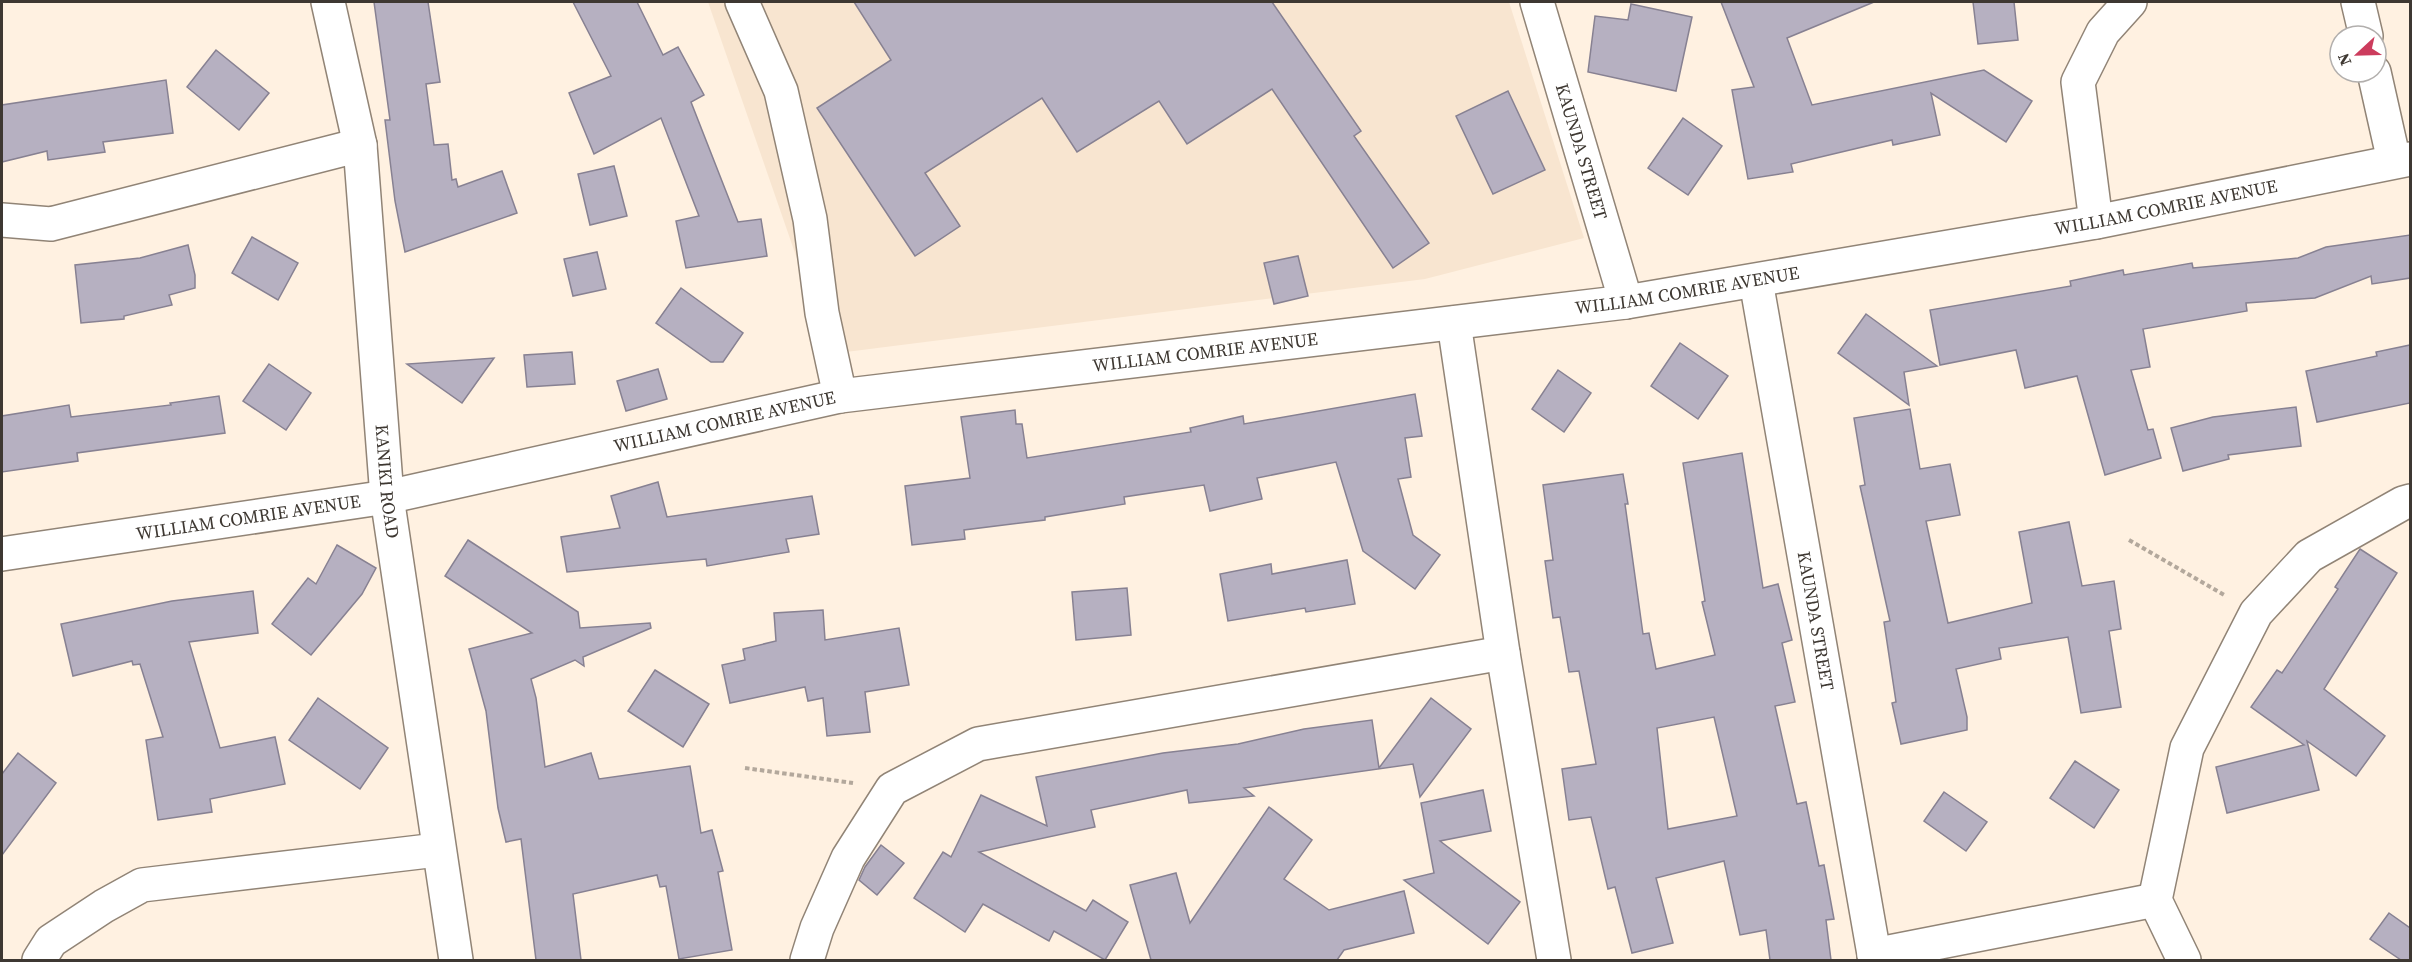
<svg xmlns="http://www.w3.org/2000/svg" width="2412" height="962" viewBox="0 0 2412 962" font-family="'Source Serif 4',serif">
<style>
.built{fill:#f8e5d0}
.building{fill:#b6b0c1;stroke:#878192;stroke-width:1.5;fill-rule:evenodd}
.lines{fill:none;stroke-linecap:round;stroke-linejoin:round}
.street-casing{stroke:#918476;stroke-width:36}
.path{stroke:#b3a89c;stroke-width:4;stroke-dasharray:4.5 3;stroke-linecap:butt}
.street{stroke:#fff;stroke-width:33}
.labels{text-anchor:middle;stroke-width:4.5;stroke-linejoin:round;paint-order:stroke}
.street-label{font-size:18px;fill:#3e3832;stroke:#fff}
</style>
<rect width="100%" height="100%" fill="#fff1e1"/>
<path class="built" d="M708,2H1509L1584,238L1425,279L830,354Z"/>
<g class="building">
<path d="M374,2H428L440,82L426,84L434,145L448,144L452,180L456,179L458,187L502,171L517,213L405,252L395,201L385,120H390Z"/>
<path d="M573,2H637L663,55L678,47L704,95L691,102L738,222L761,219L767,256L686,268L676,221L699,216L661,118L594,154L569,93L611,76Z"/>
<path d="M854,2H1272L1361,131L1354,136L1429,243L1393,268L1272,89L1187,144L1159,101L1077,152L1042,98L925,173L960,226L915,256L817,108L891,60Z"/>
<path d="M1721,2H1874L1787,38L1812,105L1984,70L2032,101L2006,142L1931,93L1940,135L1893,145L1892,140L1791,164L1793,172L1748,179L1732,90L1754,87Z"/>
<path d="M1973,2H2014L2018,40L1978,44Z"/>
<path d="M1631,4L1692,17L1676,91L1588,72L1595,16L1628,20Z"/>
<path d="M216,50L269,93L239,130L187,87Z"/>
<path d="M166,80L173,133L103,142L105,152L48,160L47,151L2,162V105Z"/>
<path d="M1508,91L1545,170L1493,194L1456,116Z"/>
<path d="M1683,118L1722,146L1688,195L1648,168Z"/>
<path d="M614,166L627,216L590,225L578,174Z"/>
<path d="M2410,235V278L2372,284L2371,276L2315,298L2246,303L2247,311L2143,329L2150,367L2131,370L2148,430L2153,429L2161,458L2105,475L2077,376L2025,388L2016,350L1940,365L1930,310L2071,286L2070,281L2123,270L2124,275L2192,263L2193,268L2298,258L2326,247Z"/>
<path d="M252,237L298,263L278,300L232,273Z"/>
<path d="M188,245L195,275V288L169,295L172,305L124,316V319L81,323L75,265L140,258Z"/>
<path d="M597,252L606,289L573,296L564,259Z"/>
<path d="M1298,256L1308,296L1274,304L1264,263Z"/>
<path d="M681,288L743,333L723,362H711L656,323Z"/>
<path d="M1866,314L1937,366L1904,372L1909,405L1838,353Z"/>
<path d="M1680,343L1728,376L1698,419L1651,386Z"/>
<path d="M2410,345V403L2317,422L2306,371L2377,356L2376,352Z"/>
<path d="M572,352L575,384L527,387L524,355Z"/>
<path d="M494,358L462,403L407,364Z"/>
<path d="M269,364L311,393L286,430L243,401Z"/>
<path d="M658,369L667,399L626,411L617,381Z"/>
<path d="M1558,370L1591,393L1564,432L1532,409Z"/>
<path d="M1415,394L1422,436L1405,438L1411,477L1398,479L1413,535L1440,555L1415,589L1363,551L1336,462L1257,478L1262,499L1210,511L1204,485L1124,497L1125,504L1045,517V520L964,530L965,539L912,545L905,486L970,478L961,417L1015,410L1016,424H1022L1027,458L1191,432L1190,428L1243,416L1244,424Z"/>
<path d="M219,396L225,433L77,453L78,461L2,472V416L69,405L71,417L171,405L170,403Z"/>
<path d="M2296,407L2301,446L2228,455L2229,459L2183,471L2171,428L2213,417Z"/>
<path d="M1910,409L1920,469L1950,464L1960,515L1926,521L1948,623L2032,603L2019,532L2069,522L2082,586L2114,581L2121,629L2109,631L2121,707L2081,713L2068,637L1999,648L2001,659L1956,669L1967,717V730L1901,744L1892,703L1896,702L1884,622L1890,621L1860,486L1865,485L1854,418Z"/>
<path d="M1742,453L1763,588L1778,584L1792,640L1782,643L1795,702L1775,706L1797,804L1806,802L1819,866L1824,865L1834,919L1826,920L1831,960H1770L1766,930L1740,935L1724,861L1656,878L1673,943L1632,953L1615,887L1608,889L1591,817L1569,820L1562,769L1596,764L1579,671L1569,672L1560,617L1553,618L1545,561L1553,560L1543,485L1623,474L1628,504H1625L1643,634L1649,633L1656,669L1715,655L1702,602L1705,601L1683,463ZM1714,717L1737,816L1668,829L1657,728Z"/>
<path d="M658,482L667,517L812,496L819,534L786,539L789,552L707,566L706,559L567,572L561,537L620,528L611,496Z"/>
<path d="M468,540L578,612L580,628L650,623L651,628L583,657L584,666L575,660L531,679L536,698L545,767L591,753L599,779L690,766L701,833L712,830L723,871L718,872L732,950L679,959L666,886L660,887L657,875L573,894L581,960H536L521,839L506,842L498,808L486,711L469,649L532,633L445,576Z"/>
<path d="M337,545L376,568L362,594L311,655L272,624L308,578L316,584Z"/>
<path d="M2360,549L2397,573L2324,689L2385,736L2356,776L2307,741L2319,790L2227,813L2216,767L2304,745L2251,707L2277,670L2282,673L2338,589L2335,587Z"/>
<path d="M1347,560L1355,604L1306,612L1305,608L1228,621L1220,574L1271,564L1272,574Z"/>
<path d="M1127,588L1131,635L1076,640L1072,592Z"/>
<path d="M253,591L258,633L189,642L220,748L275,737L285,784L210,799L212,812L158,820L146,740L163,737L140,664L133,665L132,661L73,676L61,624L172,601Z"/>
<path d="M823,610L825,640L899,628L909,685L865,692L870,732L827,736L823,698L808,701L805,687L730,703L722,665L745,660L743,649L776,641L774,613Z"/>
<path d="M655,670L709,704L683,747L628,711Z"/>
<path d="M318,698L388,748L360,789L289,740Z"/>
<path d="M1431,698L1471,729L1420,797L1413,764L1244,788L1254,796L1189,803L1187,790L1091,810L1095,827L979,852L1086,911L1093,900L1128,922L1105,960L1054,931L1049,941L983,904L965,932L914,898L943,852L951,857L981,795L1047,826L1036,777L1163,753L1238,744L1304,729L1372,720L1379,768Z"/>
<path d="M18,753L56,783L2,855V774Z"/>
<path d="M2075,761L2119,790L2094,828L2050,798Z"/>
<path d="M1483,790L1491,831L1440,841L1520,902L1488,944L1404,880L1434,873L1421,803Z"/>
<path d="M1944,792L1987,822L1966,851L1924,821Z"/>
<path d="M1269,807L1312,840L1284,879L1329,910L1404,891L1414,933L1344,950L1337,960H1151L1130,885L1176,873L1190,923Z"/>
<path d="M881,845L904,863L877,895L859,880L865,867Z"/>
<path d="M2389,913L2410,928V960H2401L2370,939Z"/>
</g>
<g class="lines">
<defs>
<g id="street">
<path id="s1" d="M328,2L360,145L387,497L456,960"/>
<path d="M742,2L781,91L810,219L822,313L840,396"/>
<path id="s2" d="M1537,2L1626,302"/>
<path d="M2358,2L2366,36"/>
<path d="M2374,72L2394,161"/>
<path d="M2,220L51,224L360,145"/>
<path d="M2096,222L2078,82L2103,32L2130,2"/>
<path id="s3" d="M1756,281L1875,960"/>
<path d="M1454,323L1503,653L1554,960"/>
<path id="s4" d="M2,554L387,497L840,396L1626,302L2096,222L2410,159"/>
<path d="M1874,955L2155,900"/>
<path d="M39,960L51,941L104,906L142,885L437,850"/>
<path d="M807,960L817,928L848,858L892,789L978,744L1503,653"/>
<path d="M2184,960L2155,900L2187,748L2256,613L2309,556L2403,503L2410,501"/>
</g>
</defs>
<use href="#street" class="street-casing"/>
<g class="path">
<path d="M2129,540L2226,596"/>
<path d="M745,768L853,783"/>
</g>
<use href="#street" class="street"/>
</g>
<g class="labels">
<g class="street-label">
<text dy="6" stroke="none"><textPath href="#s2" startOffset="156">KAUNDA STREET</textPath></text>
<text dy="6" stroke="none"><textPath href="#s4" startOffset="2193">WILLIAM COMRIE AVENUE</textPath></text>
<text dy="6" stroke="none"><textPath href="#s4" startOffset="1707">WILLIAM COMRIE AVENUE</textPath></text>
<text dy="6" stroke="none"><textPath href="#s4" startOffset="1221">WILLIAM COMRIE AVENUE</textPath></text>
<text dy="6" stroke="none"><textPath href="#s4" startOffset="735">WILLIAM COMRIE AVENUE</textPath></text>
<text dy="6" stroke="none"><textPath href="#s1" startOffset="484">KANIKI ROAD</textPath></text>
<text dy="6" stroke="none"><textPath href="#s4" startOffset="249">WILLIAM COMRIE AVENUE</textPath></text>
<text dy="6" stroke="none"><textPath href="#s3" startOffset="345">KAUNDA STREET</textPath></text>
</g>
</g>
<rect width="2412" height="962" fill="none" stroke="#3e3832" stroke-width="6"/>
<g transform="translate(2358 54) rotate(248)"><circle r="28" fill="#ffffff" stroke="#b2afad" stroke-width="1.5"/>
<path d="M0-4.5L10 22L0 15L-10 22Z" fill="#cc3c5d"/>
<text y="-9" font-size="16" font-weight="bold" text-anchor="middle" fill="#3e3832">N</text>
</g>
</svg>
